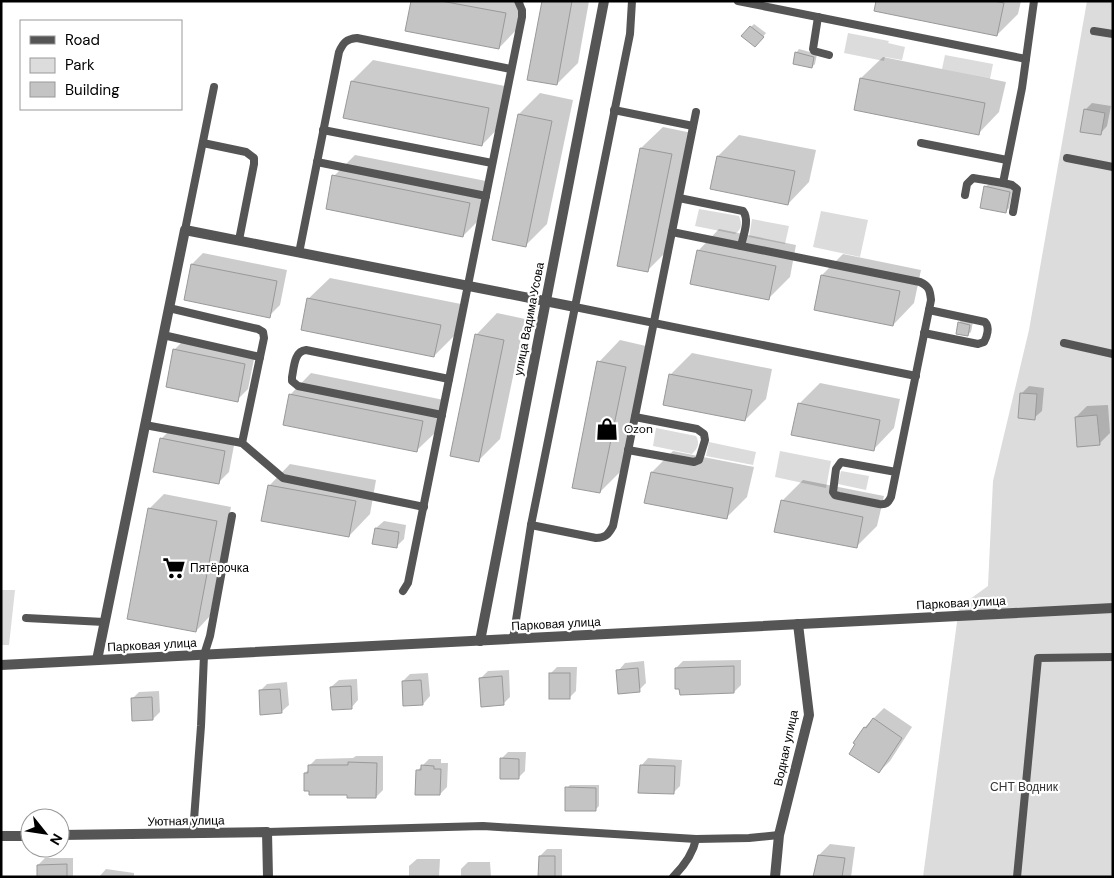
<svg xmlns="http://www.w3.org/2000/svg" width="1114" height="878" viewBox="0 0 1114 878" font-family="'DM Sans',sans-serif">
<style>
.green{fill:#dcdcdc}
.shadow{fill:#0003}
.building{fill:#c4c4c4;stroke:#999}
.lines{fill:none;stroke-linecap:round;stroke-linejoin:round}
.lane{stroke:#555;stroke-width:8}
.street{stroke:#555;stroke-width:10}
.labels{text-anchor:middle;stroke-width:4.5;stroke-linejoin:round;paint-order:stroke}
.street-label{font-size:12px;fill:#000;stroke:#fff}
.poi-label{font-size:12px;fill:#000;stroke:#fff;text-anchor:start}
.park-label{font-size:12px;fill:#333;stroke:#fff}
</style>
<rect width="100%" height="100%" fill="#fff"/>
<g class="green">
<path d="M1087,1H1113V877H923L959,607L988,586L993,481L1029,330Z"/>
<path d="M848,33L889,41L888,43L905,47L902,60L885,57L884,61L844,53Z"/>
<path d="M945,55L993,64L990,79L942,69Z"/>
<path d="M699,209L739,216C742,224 742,229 735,234L695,226Z"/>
<path d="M821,211L868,220L860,257L813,247Z"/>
<path d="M752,219L789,226L785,244L749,237Z"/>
<path d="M656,428L696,436C700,443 698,448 692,454L653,446Z"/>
<path d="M709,442L756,452L753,465L706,456Z"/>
<path d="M780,451L831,461L826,488L775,477Z"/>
<path d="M841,471L869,476L866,490L838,484Z"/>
<path d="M1,590H15L9,645H1Z"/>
</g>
<g class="shadow">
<path d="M412,1H524L520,26L499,48Z"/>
<path d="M543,1H589L578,63L557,84Z"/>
<path d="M877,1H1021L1018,14L997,35Z"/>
<path d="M754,24L766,33L758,43L751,27Z"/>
<path d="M799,49L817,54L815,64L812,67L796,53Z"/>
<path d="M883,57L1006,82L999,112L978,134L861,78Z"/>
<path d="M373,60L510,87L503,123L482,145L352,81Z"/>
<path d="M540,93L573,100L547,224L526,245L519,114Z"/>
<path d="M1092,103L1111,106L1107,126L1100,134L1085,110Z"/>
<path d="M663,127L692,133L669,249L647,271L641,148Z"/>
<path d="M739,135L816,150L809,182L788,204L718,156Z"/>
<path d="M355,155L491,182L484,215L463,236L334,176Z"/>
<path d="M989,184L1013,189L1009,208L1005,212L985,187Z"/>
<path d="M719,229L796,245L790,277L768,299L698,251Z"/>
<path d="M203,253L287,270L280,305L269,316L185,299L192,264Z"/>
<path d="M843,254L921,270L914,303L893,325L822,275Z"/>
<path d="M330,278L461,304L455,335L434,356L308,299Z"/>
<path d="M497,313L525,319L500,439L478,461L476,335Z"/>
<path d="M962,319L973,322L971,332L967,335L959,323Z"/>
<path d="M185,339L255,354L248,389L237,400L174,350Z"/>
<path d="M620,340L646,346L621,471L600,492L599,362Z"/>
<path d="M692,353L772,369L766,399L745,420L671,374Z"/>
<path d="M311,373L444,400L438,430L416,451L290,395Z"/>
<path d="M820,383L900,399L894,428L873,450L799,404Z"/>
<path d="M1029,386L1044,388L1042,411L1034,418L1021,394Z"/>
<path d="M1108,405L1110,433L1099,444L1076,417L1087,406Z"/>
<path d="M172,428L235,440L229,472L218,483L161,439Z"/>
<path d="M673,451L754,467L747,497L726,518L652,472Z"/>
<path d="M290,464L376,480L370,514L349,536L269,486Z"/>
<path d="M803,480L884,496L877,526L856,547L782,501Z"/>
<path d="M164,494L231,507L210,616L196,631L149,509Z"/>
<path d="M384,521L406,525L404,539L397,546L376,528Z"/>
<path d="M741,660V685L734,692L676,668L683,661Z"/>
<path d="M644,661L646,683L639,690L618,671L625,663Z"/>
<path d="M557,667H577L576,691L569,698L550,674Z"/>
<path d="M509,670L510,697L503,704L481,678L488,671Z"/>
<path d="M428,673L430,696L423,704L403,681L410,674Z"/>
<path d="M357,679L358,700L351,708L331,687L339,680Z"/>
<path d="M287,682L289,705L281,712L260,691L267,684Z"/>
<path d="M159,691L160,712L153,719L132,699L139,692Z"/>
<path d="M884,708L912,727L890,761L879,772L857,744L865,727Z"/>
<path d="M508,752H526L525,771L518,778L501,759Z"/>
<path d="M356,756H383V790L376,797L348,794L305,773L309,769V766L316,759L353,758Z"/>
<path d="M648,758L682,760L680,786L673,793L641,766Z"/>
<path d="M429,759H441V763H448L447,787L440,794L417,771Z"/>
<path d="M570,785H599V806L596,809L567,788Z"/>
<path d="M830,844L855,847L851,877H814L819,855Z"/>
<path d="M547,849H562V877H540V856Z"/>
<path d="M45,858H73V877H38V865Z"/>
<path d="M417,859H440L439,877H409V866Z"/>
<path d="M468,862H490L491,877H461V869Z"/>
<path d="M106,869L134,873V877H99Z"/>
</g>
<g class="building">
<path d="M411,1H441L506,13L499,49L405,31Z"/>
<path d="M542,1H572L557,85L527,80Z"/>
<path d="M876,1H994L1004,3L997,36L874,11Z"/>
<path d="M750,26L764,37L755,47L741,36Z"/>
<path d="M795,52L814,57L812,68L793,64Z"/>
<path d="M860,78L985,103L979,135L854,110Z"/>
<path d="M351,81L489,108L482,146L343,118Z"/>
<path d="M1084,109L1105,113L1101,135L1080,132Z"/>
<path d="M518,114L552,121L526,247L492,240Z"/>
<path d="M640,148L672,154L648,272L617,266Z"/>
<path d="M717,156L795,171L788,205L710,189Z"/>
<path d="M332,175L470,203L463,237L326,209Z"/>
<path d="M984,186L1010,192L1006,213L980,208Z"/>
<path d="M697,250L776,266L769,300L690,284Z"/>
<path d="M191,264L277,281L270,318L184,300Z"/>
<path d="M821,275L900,291L893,326L814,310Z"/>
<path d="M307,298L441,325L434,357L301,330Z"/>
<path d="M958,322L970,325L968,336L956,334Z"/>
<path d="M475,334L504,340L479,462L450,456Z"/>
<path d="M173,349L245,364L238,402L166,387Z"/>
<path d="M597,361L626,367L600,493L572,488Z"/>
<path d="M669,374L752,390L745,421L663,405Z"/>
<path d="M1020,393L1037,394L1035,420L1018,418Z"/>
<path d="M289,394L423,421L417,452L283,425Z"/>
<path d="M798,403L880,420L874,451L791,435Z"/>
<path d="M1097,415L1100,445L1077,447L1075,417Z"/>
<path d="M160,438L225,451L219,484L153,472Z"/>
<path d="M651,472L733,488L727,519L644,503Z"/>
<path d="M268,485L356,501L349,537L261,521Z"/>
<path d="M781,500L863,517L857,548L774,532Z"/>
<path d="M148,508L217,521L196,632L127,619Z"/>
<path d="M375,528L399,532L397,548L372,544Z"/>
<path d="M734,666V693L680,695L679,689H675V668Z"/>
<path d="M638,668L640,692L618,694L616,670Z"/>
<rect x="549" y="673" width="21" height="26"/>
<path d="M502,676L504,705L481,707L479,678Z"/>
<path d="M421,680L423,705L403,706L402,681Z"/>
<path d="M351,686L352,709L332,710L330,687Z"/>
<path d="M280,689L282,713L260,715L259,690Z"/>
<path d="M152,697L153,720L132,721L131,698Z"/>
<path d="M873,718L902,738L879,773L849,754L855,744L853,743L864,727L866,728Z"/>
<path d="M500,758L519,759V779H500Z"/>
<path d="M348,762L377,763L376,798H347V795H309V791H304V773H308V765H348Z"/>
<path d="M421,765L434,766V769H441L440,795H415L416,770H421Z"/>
<path d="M640,765L675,766L674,794L638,793Z"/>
<path d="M565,787L596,788V811H565Z"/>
<path d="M818,855L845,858L842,877H813Z"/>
<path d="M539,856H555V877H538Z"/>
<path d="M67,864V877H37V865Z"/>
</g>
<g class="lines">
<g class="lane">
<path d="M738,1L1026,59"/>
<path d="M818,17L813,49L814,51L829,55"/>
<path d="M1094,31L1113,34"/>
<path d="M614,110L693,126"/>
<path d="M323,130L492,163"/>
<path d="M203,143L246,152L254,158V164L239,240"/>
<path d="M921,143L1007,160"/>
<path d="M1067,158L1113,167"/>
<path d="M317,162L486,196"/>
<path d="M1003,183L1012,185L1017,189L1013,212"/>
<path d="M965,195L967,184L973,178L1003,183L1022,88L1034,1"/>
<path d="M679,198L743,211C750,220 743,236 741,246"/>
<path d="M185,230L214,87"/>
<path d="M672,232L920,282C929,286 930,290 931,300L891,497C888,503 886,505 879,504L839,496L835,495L833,492L836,469L841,462L896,472"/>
<path d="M299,253L339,52C343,43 346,39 357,38L511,69"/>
<path d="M575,307L916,376"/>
<path d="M169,308L258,329L263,332L264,338L242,443"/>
<path d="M924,333L978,344L984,342C987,337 990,327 985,322L929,310"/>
<path d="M163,335L260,357"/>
<path d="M1064,343L1113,354"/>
<path d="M442,415L298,386L292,381V377C294,368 294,351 306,350L449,379"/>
<path d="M145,425L242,443L283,478L424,507"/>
<path d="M628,450L694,462L699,460L705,440L704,434L697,429L635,417"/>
<path d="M531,525L596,538C605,538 608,535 613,526L696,112"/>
<path d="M403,591L408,583L522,17V10L518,1"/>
<path d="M26,618L104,622"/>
<path d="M513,639L531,525L630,34L632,1"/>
<path d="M267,832L483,826L696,839L749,838L779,835"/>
<path d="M193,833L201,726L204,655L210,636L232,516"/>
<path d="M673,877C684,866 693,854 696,839"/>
<path d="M1017,877L1038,658L1113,657"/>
</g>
<g class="street">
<path d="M480,641L604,1"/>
<path d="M97,660L185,230L575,307"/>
<path d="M1,665L1113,608"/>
<path d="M60,835L267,832L268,877"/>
<path d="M1,836H30"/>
<path d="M775,877L779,835L809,715L798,624"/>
</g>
</g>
<defs>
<symbol id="shop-bare" viewBox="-9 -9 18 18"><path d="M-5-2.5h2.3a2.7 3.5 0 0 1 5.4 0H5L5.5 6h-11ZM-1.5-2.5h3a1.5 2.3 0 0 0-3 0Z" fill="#000" stroke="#fff" stroke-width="2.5" paint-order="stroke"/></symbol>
<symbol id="supermarket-bare" viewBox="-9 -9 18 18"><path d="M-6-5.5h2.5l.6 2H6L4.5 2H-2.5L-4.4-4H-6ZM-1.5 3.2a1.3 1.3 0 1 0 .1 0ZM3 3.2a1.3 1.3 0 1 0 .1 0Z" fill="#000" stroke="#fff" stroke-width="2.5" paint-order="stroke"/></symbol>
</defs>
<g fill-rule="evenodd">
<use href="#shop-bare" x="591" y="413" width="32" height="32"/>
<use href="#supermarket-bare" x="158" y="552" width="32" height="32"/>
</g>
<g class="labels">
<g class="street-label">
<text transform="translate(529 319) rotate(-79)" y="4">улица Вадима Усова</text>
<text transform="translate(961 603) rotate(-3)" y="4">Парковая улица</text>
<text transform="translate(556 624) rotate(-3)" y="4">Парковая улица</text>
<text transform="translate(152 645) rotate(-3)" y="4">Парковая улица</text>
<text transform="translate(786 748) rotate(-78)" y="4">Водная улица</text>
<text transform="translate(186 821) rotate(-1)" y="4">Уютная улица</text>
</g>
<g class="poi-label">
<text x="624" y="433">Ozon</text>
<text x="190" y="572">Пятёрочка</text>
</g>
<g class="park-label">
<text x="1024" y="791">СНТ Водник</text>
</g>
</g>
<rect width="1114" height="878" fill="none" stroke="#000000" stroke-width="5"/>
<rect x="20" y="20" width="162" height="90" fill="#ffffff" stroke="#999999"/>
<rect x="30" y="36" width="25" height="8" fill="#555555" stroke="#999999"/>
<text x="65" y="45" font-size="15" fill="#000000">Road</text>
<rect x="30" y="58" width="25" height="15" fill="#dcdcdc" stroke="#999999"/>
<text x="65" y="70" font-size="15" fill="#000000">Park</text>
<rect x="30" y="82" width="25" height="15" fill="#c4c4c4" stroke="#999999"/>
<text x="65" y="95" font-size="15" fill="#000000">Building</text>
<g transform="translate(45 833) rotate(120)"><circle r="24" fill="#ffffff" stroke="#999999"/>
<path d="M0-4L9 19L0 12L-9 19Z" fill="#000000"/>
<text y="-8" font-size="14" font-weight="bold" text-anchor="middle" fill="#000000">N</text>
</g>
</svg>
